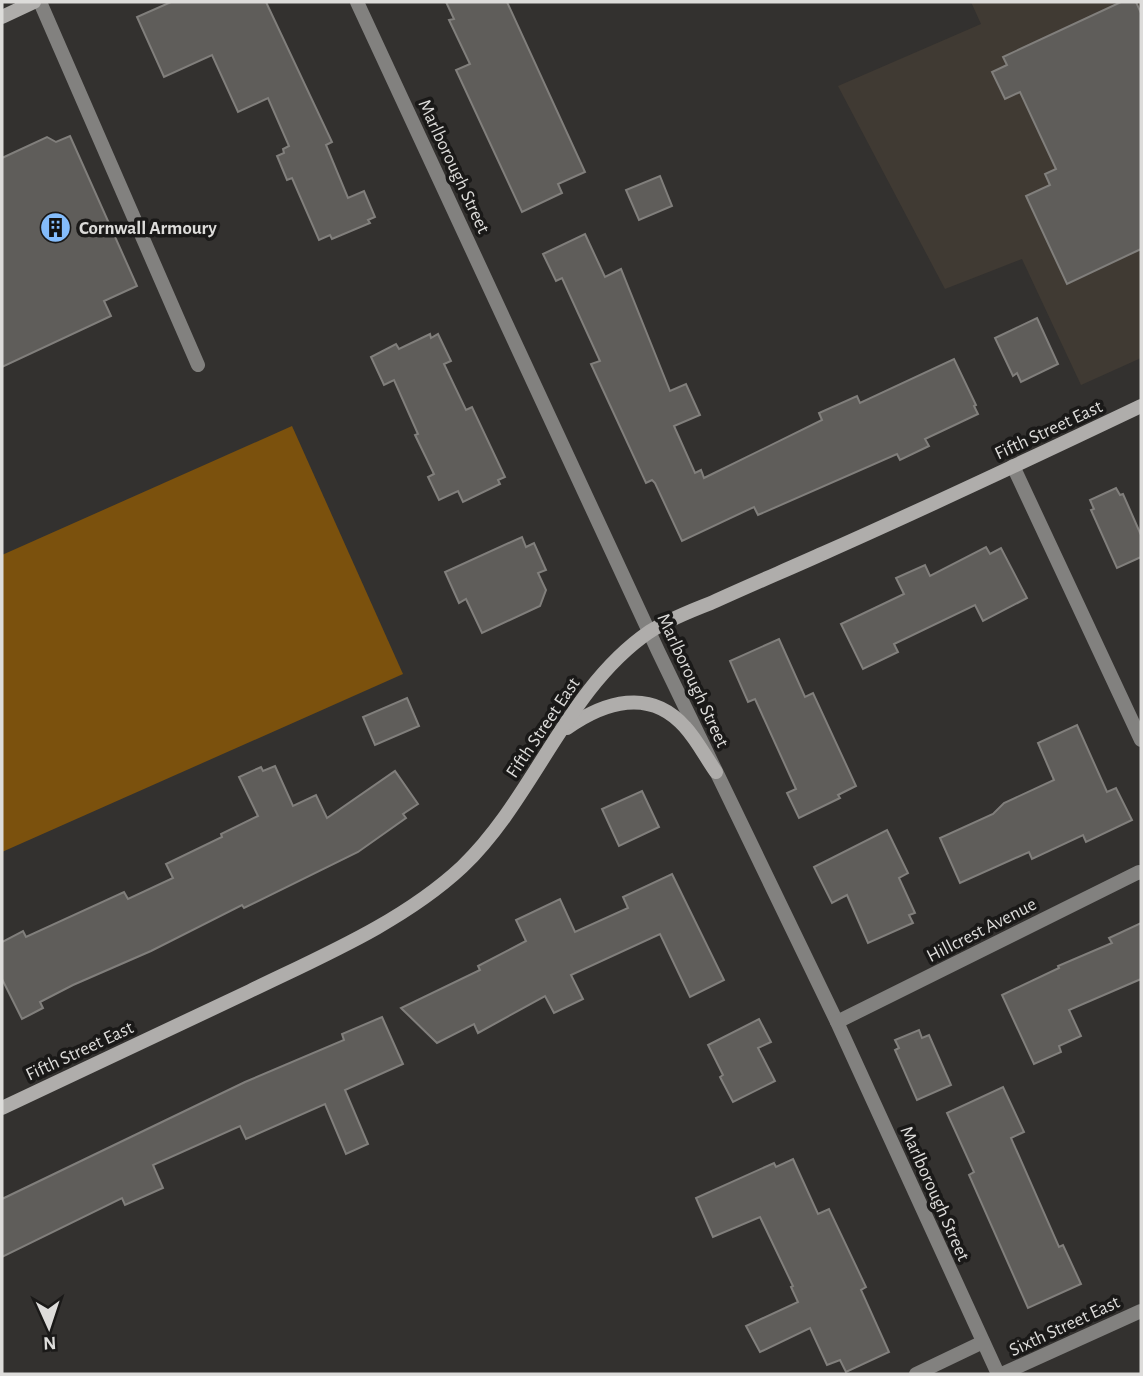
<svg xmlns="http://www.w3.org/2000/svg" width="1143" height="1376" viewBox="0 0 1143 1376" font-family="'Alegreya Sans',sans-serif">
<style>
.built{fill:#403a33}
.green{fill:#7b510d}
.building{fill:#5f5d5a;stroke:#817f7c;stroke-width:2}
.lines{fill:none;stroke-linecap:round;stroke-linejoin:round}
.lane{stroke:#82817f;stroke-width:14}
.street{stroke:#82817f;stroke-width:14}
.secondary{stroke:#afadab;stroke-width:14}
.labels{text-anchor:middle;stroke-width:7;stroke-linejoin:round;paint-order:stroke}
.street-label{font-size:19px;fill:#dddcda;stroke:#1a1918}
.poi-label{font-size:19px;font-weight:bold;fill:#dddcda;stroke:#1a1918;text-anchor:start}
</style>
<rect width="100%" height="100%" fill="#33312f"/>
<path class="built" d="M971,2H1141V358L1081,385L1022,259L945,289L838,86L981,24Z"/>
<path class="green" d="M292,426L403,674L2,852V555Z"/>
<g class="building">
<path d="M171,2H266L332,142L326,145L348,198L364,191L375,217L368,220L370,223L332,239L330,235L319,240L292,178L287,180L277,156L284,153L283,149L289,146L268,98L238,112L212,55L164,77L137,17Z"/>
<path d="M446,2H507L585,172L558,184L562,193L522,212L456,70L470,64L449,20L454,19Z"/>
<path d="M1121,2H1136L1141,13V249L1067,284L1026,196L1050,185L1045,174L1056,169L1020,92L1005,99L992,72L1007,65L1003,57Z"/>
<path d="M70,136L137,286L104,301L111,316L2,367V158L47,137L56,142Z"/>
<path d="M660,176L672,206L639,220L626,190Z"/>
<path d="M585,234L605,277L621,269L670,391L686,384L700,415L674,426L695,473L701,470L704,478L822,420L819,413L857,396L860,403L954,359L976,405L974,406L978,414L925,439L929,446L900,460L897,454L758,515L754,507L682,541L655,483L652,480L646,483L591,364L600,361L562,278L556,281L543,254Z"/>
<path d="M1037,318L1058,364L1021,382L1017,373L1013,376L995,338Z"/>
<path d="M430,334L431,338L438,334L451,361L444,364L466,410L472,407L505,477L498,480L500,484L463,502L458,491L439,500L428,477L434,474L415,435L418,434L394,380L384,385L371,357L396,344L399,349Z"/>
<path d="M1116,488L1120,495L1123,494L1141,535V557L1117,568L1091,510L1094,509L1090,500Z"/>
<path d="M522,537L526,547L534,543L546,570L538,573L546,590L540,606L482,633L466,599L459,603L445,572Z"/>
<path d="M986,547L990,554L1001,548L1027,598L983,621L975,605L894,644L898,652L863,669L841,624L904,594L896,578L925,565L930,576Z"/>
<path d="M779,639L805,697L813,693L856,786L838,795L840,798L799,818L787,793L796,789L755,699L748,702L730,661Z"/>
<path d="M407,698L419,726L375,745L363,717Z"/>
<path d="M1077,725L1107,792L1116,788L1132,820L1086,842L1083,835L1032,859L1029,852L960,883L940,838L993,814L1004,803L1054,780L1038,743Z"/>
<path d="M275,766L293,806L316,795L327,818L395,771L418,804L403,814L406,818L358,852L244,908L242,905L151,951L73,985L40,1002L43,1008L22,1019L2,979V942L23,931L26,937L124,892L128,899L173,878L166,864L222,837L221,834L258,816L239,777L261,767L263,771Z"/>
<path d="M642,791L659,827L619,846L602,809Z"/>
<path d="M887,830L908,873L899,878L915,913L909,915L913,923L868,943L847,895L832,903L814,867Z"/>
<path d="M672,874L724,980L690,997L660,934L571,975L583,999L554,1013L545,996L478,1033L474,1024L437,1043L401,1008L480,970L478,966L526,941L516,920L560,899L575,932L628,908L623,897Z"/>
<path d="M1141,923V979L1069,1010L1081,1036L1059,1046L1061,1052L1034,1064L1002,995L1059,968L1058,966L1112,943L1109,938Z"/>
<path d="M382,1017L403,1064L345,1090L368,1144L346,1154L325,1104L246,1139L240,1126L153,1165L163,1188L125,1205L122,1198L2,1257V1199L245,1082L344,1040L342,1034Z"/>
<path d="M759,1019L771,1042L758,1048L775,1081L733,1102L720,1077L723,1075L708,1045Z"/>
<path d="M919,1030L922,1038L929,1035L951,1085L917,1100L895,1050L899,1048L895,1040Z"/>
<path d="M1003,1087L1024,1132L1011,1138L1059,1247L1063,1245L1081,1284L1028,1308L969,1175L974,1172L947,1113Z"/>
<path d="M793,1159L818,1214L829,1209L866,1287L861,1290L889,1352L846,1372L840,1360L827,1365L810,1328L760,1352L746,1326L798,1302L791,1287L793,1286L760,1217L713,1237L696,1198L774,1163L776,1167Z"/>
</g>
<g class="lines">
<path class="lane" d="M40,2L198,365"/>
<g class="street">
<path d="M357,2L658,651L837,1022L998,1374"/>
<path d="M1013,466L1141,740"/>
<path d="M837,1022L1139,872L1141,873"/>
<path d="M916,1374L983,1342"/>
<path d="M1002,1374L1141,1311"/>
</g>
<g class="secondary">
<path d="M2,17L34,2"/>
<path d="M567,728C604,702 650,687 685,727C697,740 706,758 716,772"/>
<path d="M2,1108C84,1069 167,1030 250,991C322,956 403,922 462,867C535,797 566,689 649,632C668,620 690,611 711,603C748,586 786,570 824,553C930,506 1036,456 1141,406"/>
</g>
</g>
<defs>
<symbol id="building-disc" viewBox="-11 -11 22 22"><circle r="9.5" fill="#84bcfb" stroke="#1a1918"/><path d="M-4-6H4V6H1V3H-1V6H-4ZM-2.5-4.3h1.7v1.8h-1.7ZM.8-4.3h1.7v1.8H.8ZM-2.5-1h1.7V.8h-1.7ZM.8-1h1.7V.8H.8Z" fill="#111"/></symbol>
</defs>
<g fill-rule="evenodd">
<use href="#building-disc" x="38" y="210" width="35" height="35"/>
</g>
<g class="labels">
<g class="street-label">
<text transform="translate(455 166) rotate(65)" y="7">Marlborough Street</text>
<text transform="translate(1048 429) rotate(-25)" y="7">Fifth Street East</text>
<text transform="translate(694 680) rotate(65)" y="7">Marlborough Street</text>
<text transform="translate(542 727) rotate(-56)" y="7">Fifth Street East</text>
<text transform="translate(981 929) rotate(-27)" y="7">Hillcrest Avenue</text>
<text transform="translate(79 1050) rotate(-25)" y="7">Fifth Street East</text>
<text transform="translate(936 1193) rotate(66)" y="7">Marlborough Street</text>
<text transform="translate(1064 1325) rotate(-25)" y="7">Sixth Street East</text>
</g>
<g class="poi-label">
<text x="79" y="234">Cornwall Armoury</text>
</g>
</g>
<rect width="1143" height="1376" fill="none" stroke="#dddcda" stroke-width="7"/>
<g transform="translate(49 1327) rotate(177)" stroke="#1a1918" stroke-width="5" paint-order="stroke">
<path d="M0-5L12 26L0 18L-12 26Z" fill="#dddcda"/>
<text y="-10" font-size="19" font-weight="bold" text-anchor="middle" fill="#dddcda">N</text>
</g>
</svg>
